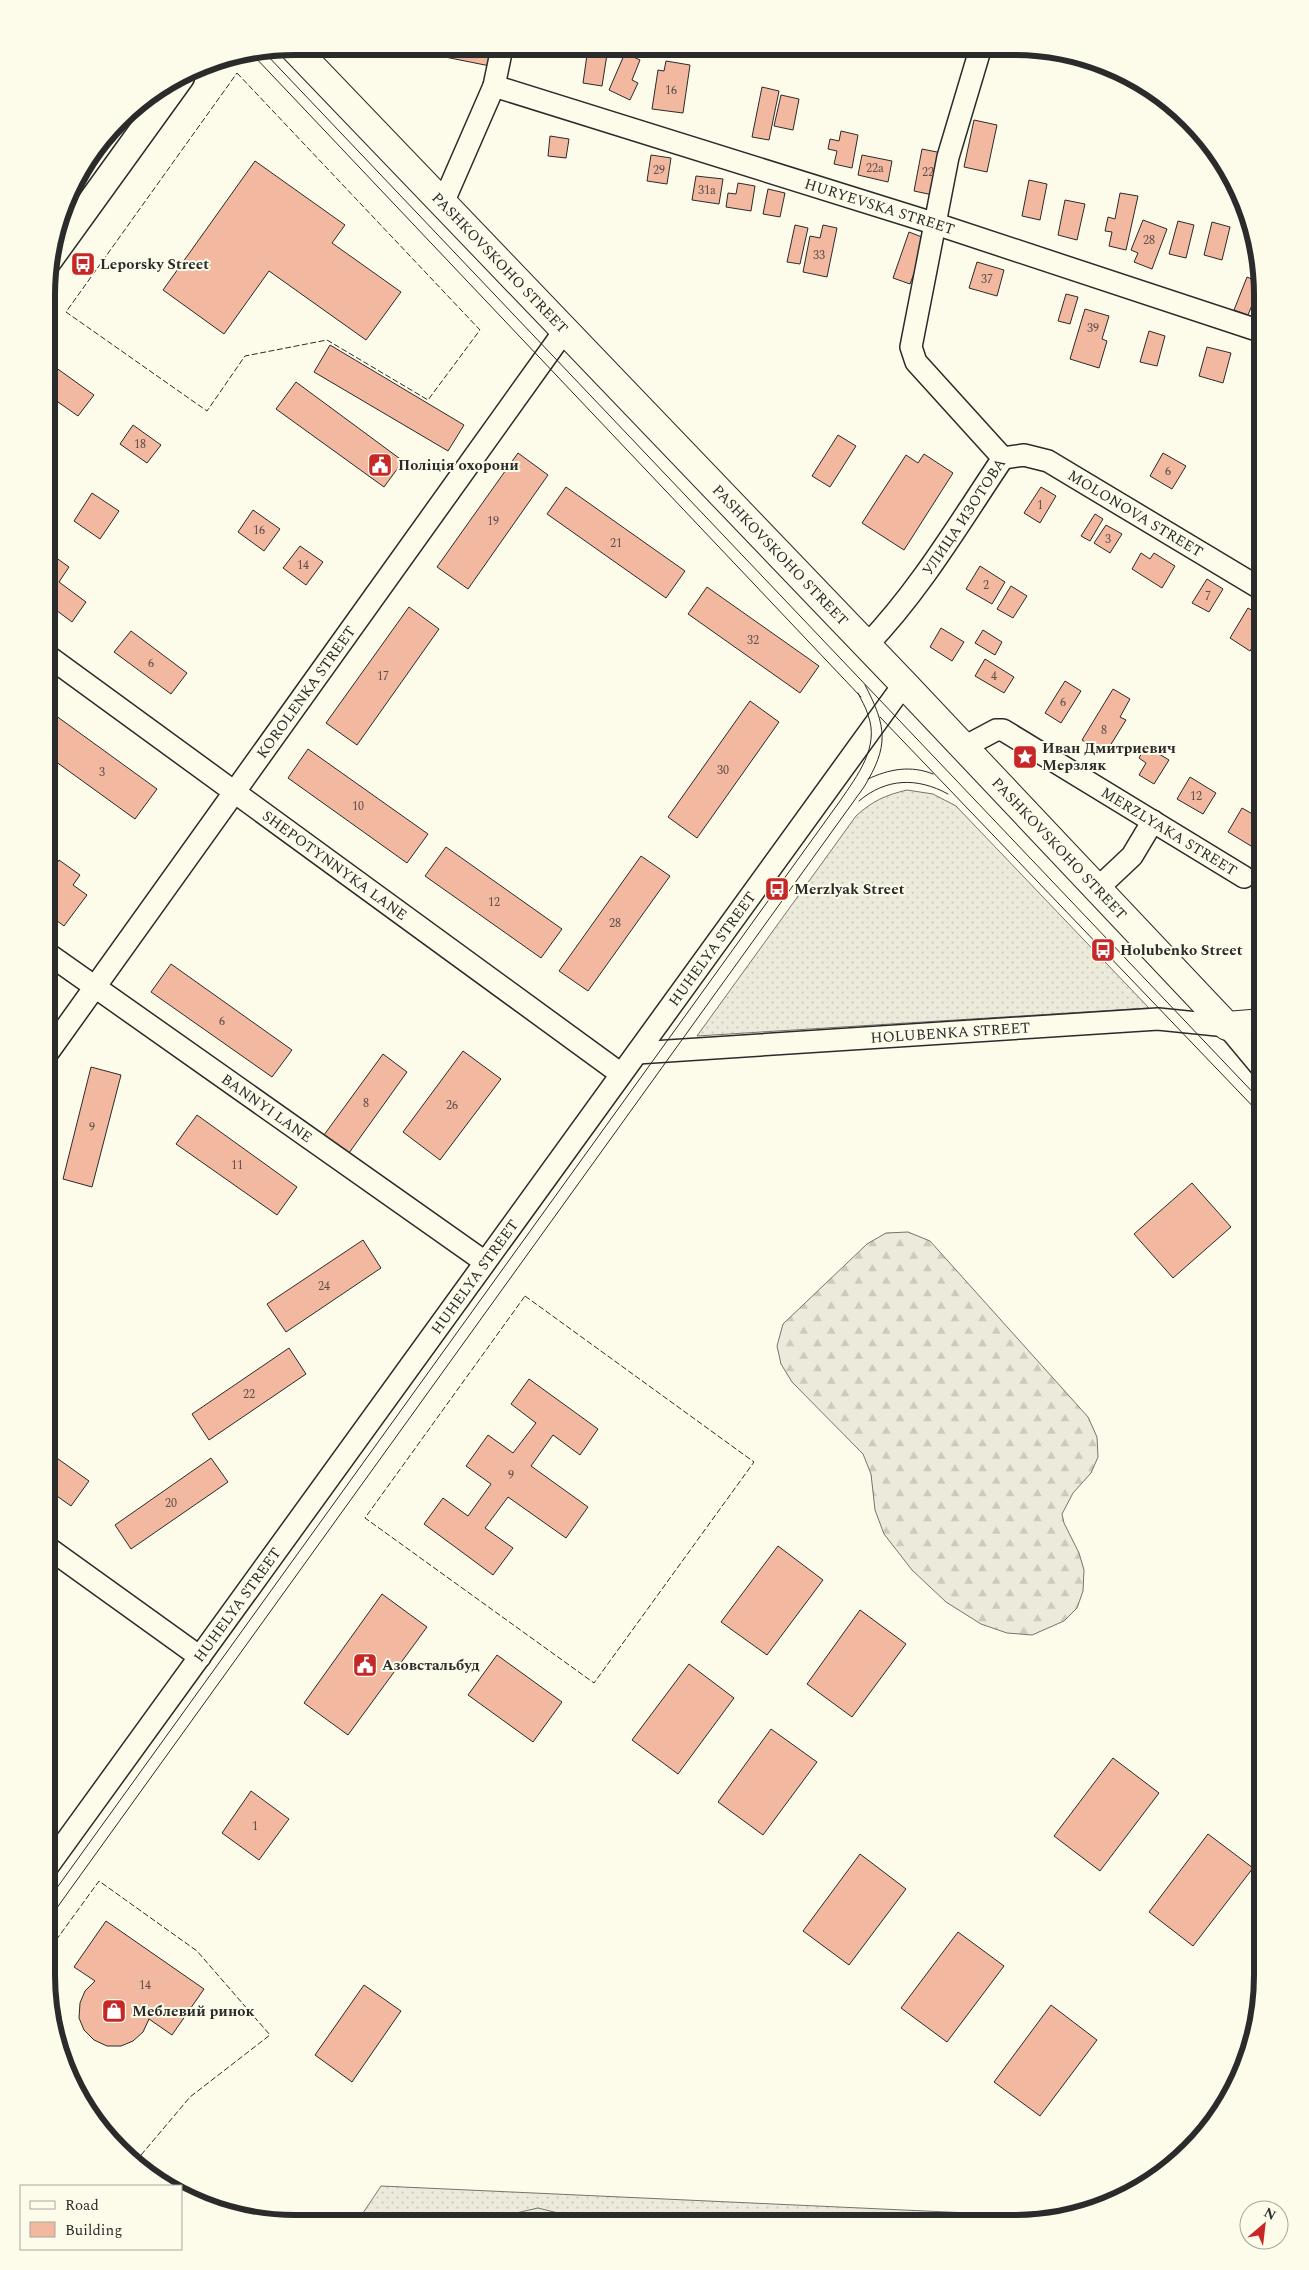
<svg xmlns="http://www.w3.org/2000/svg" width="1309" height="2270" viewBox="0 0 1309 2270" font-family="Spectral,serif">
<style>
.grass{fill:url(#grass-dots);stroke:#74746e}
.forest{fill:url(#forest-firs);stroke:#74746e}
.building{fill:#f2b8a0;stroke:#2b2b2b}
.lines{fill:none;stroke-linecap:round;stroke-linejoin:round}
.minor-casing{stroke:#2b2b2b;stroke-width:24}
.major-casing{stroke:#2b2b2b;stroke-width:29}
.highway-casing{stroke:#2b2b2b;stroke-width:30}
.minor{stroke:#fdfbea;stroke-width:21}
.major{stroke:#fdfbea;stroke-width:26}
.highway{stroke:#fdfbea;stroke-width:28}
.tram{stroke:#2b2b2b;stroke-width:1}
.fence{stroke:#2b2b2b;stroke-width:1;stroke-dasharray:6 2.5;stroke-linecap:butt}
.labels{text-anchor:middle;stroke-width:4;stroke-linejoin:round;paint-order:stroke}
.number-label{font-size:12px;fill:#5d4e48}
.street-label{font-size:15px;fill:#2b2b2b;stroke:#fdfbea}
.poi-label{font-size:15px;font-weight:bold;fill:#2b2b2b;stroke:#fdfbea;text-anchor:start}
.rim{fill:none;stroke:#2b2b2b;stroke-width:6}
</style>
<defs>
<pattern id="grass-dots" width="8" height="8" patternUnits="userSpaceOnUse" patternTransform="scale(1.25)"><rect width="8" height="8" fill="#ecebdb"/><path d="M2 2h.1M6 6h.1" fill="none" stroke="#cbcabc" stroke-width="1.8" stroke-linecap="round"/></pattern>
<pattern id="forest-firs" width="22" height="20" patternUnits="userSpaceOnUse" patternTransform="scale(1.25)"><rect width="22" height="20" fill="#ecebdb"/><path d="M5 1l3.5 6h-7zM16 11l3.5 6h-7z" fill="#cbcabc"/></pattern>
</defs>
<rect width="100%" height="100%" fill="#fdfbea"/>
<g class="grass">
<path d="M907,790L933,794L956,806L1149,1008L697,1036L856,816C872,801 886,795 907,790Z"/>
<path d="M1174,2164L1165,2173L1094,2210L1082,2213Z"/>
<path d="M381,2186L1056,2217L1014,2224L580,2222L562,2214L516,2213L503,2222H357Z"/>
</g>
<g class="forest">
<path d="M908,1232L930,1241L1088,1417L1097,1437L1098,1457L1091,1473L1073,1493L1062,1514L1064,1523L1079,1553L1084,1570L1083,1591L1077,1608L1064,1621L1032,1635L1007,1633L981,1624L946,1602L912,1570L884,1534L875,1510L871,1474L863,1454L792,1382L781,1364L777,1346L783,1324L867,1244L886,1233Z"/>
<path d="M538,2208L562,2214L580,2222H503L516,2213Z"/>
</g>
<g class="building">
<path d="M437,47H494L490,66L435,55Z"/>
<path d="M588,48H608L602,86L583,83Z"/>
<path d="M625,53L640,60L632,80L638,83L630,100L609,90Z"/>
<path d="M666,61L690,65L683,113L652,109L658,70L664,71Z"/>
<path d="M762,87L779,91L769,140L752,137Z"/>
<path d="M781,95L799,99L793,130L774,126Z"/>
<path d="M974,120L997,125L987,172L964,167Z"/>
<path d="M841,131L858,135L852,168L834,164L837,151L828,149L830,139L839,141Z"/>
<path d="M550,136L569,139L566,158L548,156Z"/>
<path d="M922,149L942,153L933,195L914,191Z"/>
<path d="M651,155L671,158L667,184L647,181Z"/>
<path d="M862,155L892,161L888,182L858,175Z"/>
<path d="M255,161L345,225L332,243L401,292L366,340L269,271L224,334L163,290Z"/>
<path d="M696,176L723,179L719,204L692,200Z"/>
<path d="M1029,180L1047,184L1040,220L1022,216Z"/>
<path d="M738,183L755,186L751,211L726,207L728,193L736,194Z"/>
<path d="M768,189L785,193L780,217L763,214Z"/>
<path d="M1120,193L1138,196L1126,250L1109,246L1112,232L1105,231L1108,217L1115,219Z"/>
<path d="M1065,200L1085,204L1077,240L1058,235Z"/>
<path d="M1143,220L1167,229L1152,269L1134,262L1138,253L1131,250Z"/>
<path d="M1178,221L1194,225L1186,258L1169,254Z"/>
<path d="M1212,222L1230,227L1222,260L1204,255Z"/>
<path d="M795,225L808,228L800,264L787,262Z"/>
<path d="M823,225L837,228L827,277L803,272L810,236L820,238Z"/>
<path d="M909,232L927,239L910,284L893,278Z"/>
<path d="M977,262L1004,270L997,296L969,288Z"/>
<path d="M1247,277L1261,283L1248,315L1234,310Z"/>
<path d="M1066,294L1078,297L1070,324L1058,321Z"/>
<path d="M1085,309L1109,316L1102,339L1107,341L1099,368L1070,359Z"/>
<path d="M1149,331L1165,336L1157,366L1140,362Z"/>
<path d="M330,345L464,425L448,451L314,372Z"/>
<path d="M1207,347L1231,353L1223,383L1199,376Z"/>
<path d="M1262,362H1263V388L1255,386Z"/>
<path d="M55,367L94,395L78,416L48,395V377Z"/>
<path d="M296,382L403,461L384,487L276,409Z"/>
<path d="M133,425L161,445L147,463L120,444Z"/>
<path d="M838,435L856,446L830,487L812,476Z"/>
<path d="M518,453L548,475L468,589L437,567Z"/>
<path d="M1163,453L1186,466L1172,489L1150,476Z"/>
<path d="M924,454L953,473L904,550L862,523L906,455L918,463Z"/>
<path d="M566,487L685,571L666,598L547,514Z"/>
<path d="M1041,487L1056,496L1040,523L1024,513Z"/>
<path d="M92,493L119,511L100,539L74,521Z"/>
<path d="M253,510L280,529L264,551L238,532Z"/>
<path d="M1095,514L1103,519L1090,541L1081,536Z"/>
<path d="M1106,525L1122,534L1110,553L1094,543Z"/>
<path d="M300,546L323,562L306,585L283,568Z"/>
<path d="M48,552L69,567L59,582L86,602L72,622L48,604Z"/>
<path d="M1141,553L1150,559L1154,553L1175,566L1162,588L1132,569Z"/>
<path d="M980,566L1005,582L992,604L966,589Z"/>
<path d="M1207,579L1223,589L1209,612L1192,603Z"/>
<path d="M1011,586L1027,596L1013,618L997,609Z"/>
<path d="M707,587L819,666L800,693L688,614Z"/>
<path d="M409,607L439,629L357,745L326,723Z"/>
<path d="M1248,608L1263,617V631L1250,651L1230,638Z"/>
<path d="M941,628L964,642L952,661L930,647Z"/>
<path d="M983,630L1002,642L995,655L975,643Z"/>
<path d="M131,631L187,673L171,694L114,652Z"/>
<path d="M985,659L1014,677L1004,693L975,676Z"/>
<path d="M1065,681L1081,691L1061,723L1045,713Z"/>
<path d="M1113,689L1130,699L1120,717L1126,720L1105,754L1082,740Z"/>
<path d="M750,701L779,722L697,838L668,817Z"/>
<path d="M48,710L157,789L135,819L48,756Z"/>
<path d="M1146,746L1169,760L1154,784L1139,775L1146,763L1139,758Z"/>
<path d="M308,749L428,834L407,863L288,778Z"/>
<path d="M1190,777L1216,793L1203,814L1177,799Z"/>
<path d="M1242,808L1263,820V826L1251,846L1228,832Z"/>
<path d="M446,847L562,929L541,958L425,876Z"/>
<path d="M641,856L670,876L588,991L559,971Z"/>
<path d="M59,860L80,875L73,885L87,895L64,926L48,914V867L52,871Z"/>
<path d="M171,964L292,1050L272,1077L151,992Z"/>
<path d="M463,1051L501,1079L440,1160L403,1132Z"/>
<path d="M383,1054L407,1072L349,1153L324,1135Z"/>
<path d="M91,1067L121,1075L92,1187L63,1179Z"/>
<path d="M197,1115L297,1187L277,1215L176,1144Z"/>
<path d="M1192,1183L1231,1227L1173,1278L1134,1234Z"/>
<path d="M363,1240L381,1268L286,1332L267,1304Z"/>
<path d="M289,1348L306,1374L209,1440L192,1414Z"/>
<path d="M529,1379L598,1429L580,1455L553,1435L531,1466L588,1507L566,1538L508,1497L485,1528L513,1548L493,1575L424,1524L443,1498L468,1516L491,1484L466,1466L488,1435L513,1453L536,1423L511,1404Z"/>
<path d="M47,1451L89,1481L71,1506L47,1489Z"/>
<path d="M211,1458L228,1482L131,1549L115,1525Z"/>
<path d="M778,1546L823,1580L767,1655L721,1622Z"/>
<path d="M382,1594L427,1627L348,1735L304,1703Z"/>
<path d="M860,1610L906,1644L852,1717L807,1684Z"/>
<path d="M497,1655L562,1702L533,1742L468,1695Z"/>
<path d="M689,1664L734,1698L678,1774L632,1740Z"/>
<path d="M771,1729L817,1762L763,1835L718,1802Z"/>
<path d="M1113,1758L1159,1793L1100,1871L1054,1836Z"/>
<path d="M251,1791L289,1819L259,1860L222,1833Z"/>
<path d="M1208,1834L1253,1868L1193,1946L1149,1912Z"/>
<path d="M860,1854L906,1889L849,1965L803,1931Z"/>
<path d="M106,1921L204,1989L172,2035L149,2019L143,2032L133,2041L121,2046H107L94,2040L84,2030L79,2018L80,2003L85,1991L95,1981L74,1967Z"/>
<path d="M958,1932L1004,1966L947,2042L901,2008Z"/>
<path d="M364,1985L401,2011L352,2082L315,2055Z"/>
<path d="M1051,2005L1097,2040L1040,2116L994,2082Z"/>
</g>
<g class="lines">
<defs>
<g id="minor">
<path d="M980,50L948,157L911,347L916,362L1003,458"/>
<path id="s1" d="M494,86L936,224L1263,332"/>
<path d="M443,203L494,86L502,48"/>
<path id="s2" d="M1003,458L1024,455L1048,461L1263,590"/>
<path id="s3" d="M867,645C920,590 960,522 1003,458"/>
<path id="s4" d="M48,656L621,1074"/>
<path id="s5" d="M964,747L996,730H1003L1244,877"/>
<path d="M1098,888L1132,856L1153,821"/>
<path id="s6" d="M47,953L485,1262"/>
<path id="s7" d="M637,1053L1158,1019L1227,1026L1262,1068"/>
<path id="s8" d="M47,1054L565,330"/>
<path d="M47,1547L200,1657"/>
<path id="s9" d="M46,1869L904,684"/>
</g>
<path id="major" d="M49,260L181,77"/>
<g id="highway">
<path id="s10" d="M293,47L904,684L1227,1026L1263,1023"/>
</g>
</defs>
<use href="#minor" class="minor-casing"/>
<use href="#major" class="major-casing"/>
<use href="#highway" class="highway-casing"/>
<use href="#minor" class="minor"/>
<use href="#major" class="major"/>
<use href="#highway" class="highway"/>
<g class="tram">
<path d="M264,52L1262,1102"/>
<path d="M253,55L861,697"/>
<path d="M880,717L1262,1116"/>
<path d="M868,779C889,769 911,765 933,774"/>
<path d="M859,801C886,778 917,777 948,794"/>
<path d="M46,1903L840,801C857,776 880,747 868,715C866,707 861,700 858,693"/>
<path d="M46,1923L864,787C889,746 887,727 865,685"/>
</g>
<g class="fence">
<path d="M237,73L480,330L428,400L327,340L245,356L207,411L66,312Z"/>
<path d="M525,1296L754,1462L594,1683L365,1518Z"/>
<path d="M46,1954L99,1881L197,1951L270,2035L190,2097L136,2161L122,2151"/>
</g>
</g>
<defs>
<symbol id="bus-square" viewBox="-11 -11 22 22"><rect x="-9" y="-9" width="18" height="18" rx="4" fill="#c62828" stroke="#fdfbea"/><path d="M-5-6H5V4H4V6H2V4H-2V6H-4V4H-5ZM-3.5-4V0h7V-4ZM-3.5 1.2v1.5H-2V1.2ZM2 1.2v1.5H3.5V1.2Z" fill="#fff"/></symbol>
<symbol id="civic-square" viewBox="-11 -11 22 22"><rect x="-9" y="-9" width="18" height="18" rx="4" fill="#c62828" stroke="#fdfbea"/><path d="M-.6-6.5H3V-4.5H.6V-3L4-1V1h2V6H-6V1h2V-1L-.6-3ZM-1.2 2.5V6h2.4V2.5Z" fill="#fff"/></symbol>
<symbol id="sight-square" viewBox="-11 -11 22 22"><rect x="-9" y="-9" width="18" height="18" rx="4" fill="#c62828" stroke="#fdfbea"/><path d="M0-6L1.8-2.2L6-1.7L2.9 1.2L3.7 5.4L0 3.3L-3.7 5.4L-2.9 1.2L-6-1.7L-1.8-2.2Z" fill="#fff"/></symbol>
<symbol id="shop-square" viewBox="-11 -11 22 22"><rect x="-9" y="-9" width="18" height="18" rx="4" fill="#c62828" stroke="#fdfbea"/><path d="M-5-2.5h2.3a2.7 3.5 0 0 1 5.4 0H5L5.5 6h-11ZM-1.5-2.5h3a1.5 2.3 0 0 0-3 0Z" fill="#fff"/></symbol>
</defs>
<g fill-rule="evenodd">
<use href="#bus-square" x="69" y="250" width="28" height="28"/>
<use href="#civic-square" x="366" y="451" width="28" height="28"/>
<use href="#sight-square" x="1011" y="743" width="28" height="28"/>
<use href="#bus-square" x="763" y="875" width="28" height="28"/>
<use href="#bus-square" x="1089" y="936" width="28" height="28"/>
<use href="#civic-square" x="351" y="1651" width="28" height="28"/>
<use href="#shop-square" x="100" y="1997" width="28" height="28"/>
</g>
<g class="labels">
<g class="number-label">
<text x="671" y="94">16</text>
<text x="875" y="172">22а</text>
<text x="659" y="174">29</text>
<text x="928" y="176">22</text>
<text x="707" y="194">31а</text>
<text x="1149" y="244">28</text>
<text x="819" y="259">33</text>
<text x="987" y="283">37</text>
<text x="1093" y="332">39</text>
<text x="140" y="448">18</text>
<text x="1168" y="475">6</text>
<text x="1040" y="509">1</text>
<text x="493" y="525">19</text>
<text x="259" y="534">16</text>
<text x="1108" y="543">3</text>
<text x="616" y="547">21</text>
<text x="303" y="569">14</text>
<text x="986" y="589">2</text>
<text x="1208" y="600">7</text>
<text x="753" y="644">32</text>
<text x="151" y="667">6</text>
<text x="383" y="680">17</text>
<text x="994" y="680">4</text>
<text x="1063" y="706">6</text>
<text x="1104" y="734">8</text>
<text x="723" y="774">30</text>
<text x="102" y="776">3</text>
<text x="1196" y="800">12</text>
<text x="358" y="810">10</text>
<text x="494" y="906">12</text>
<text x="615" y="927">28</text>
<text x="222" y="1025">6</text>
<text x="366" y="1107">8</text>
<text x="452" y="1109">26</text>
<text x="92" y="1131">9</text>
<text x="237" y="1169">11</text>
<text x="324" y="1290">24</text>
<text x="249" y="1398">22</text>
<text x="511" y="1479">9</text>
<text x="171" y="1507">20</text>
<text x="255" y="1830">1</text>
<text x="145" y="1989">14</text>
</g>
<g class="street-label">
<text dy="5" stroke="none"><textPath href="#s1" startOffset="404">HURYEVSKA STREET</textPath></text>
<text dy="5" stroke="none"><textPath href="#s10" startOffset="299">PASHKOVSKOHO STREET</textPath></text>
<text dy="5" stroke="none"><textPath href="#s2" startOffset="148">MOLONOVA STREET</textPath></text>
<text dy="5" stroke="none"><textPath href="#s3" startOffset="161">УЛИЦА ИЗОТОВА</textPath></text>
<text dy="5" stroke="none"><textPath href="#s10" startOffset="704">PASHKOVSKOHO STREET</textPath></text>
<text dy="5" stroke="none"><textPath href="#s8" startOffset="445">KOROLENKA STREET</textPath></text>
<text dy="5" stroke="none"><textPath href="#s5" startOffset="238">MERZLYAKA STREET</textPath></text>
<text dy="5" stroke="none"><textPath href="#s10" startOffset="1109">PASHKOVSKOHO STREET</textPath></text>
<text dy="5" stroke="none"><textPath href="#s4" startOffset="355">SHEPOTYNNYKA LANE</textPath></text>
<text dy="5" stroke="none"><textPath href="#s9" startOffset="1136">HUHELYA STREET</textPath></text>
<text dy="5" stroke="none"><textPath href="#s7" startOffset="314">HOLUBENKA STREET</textPath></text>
<text dy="5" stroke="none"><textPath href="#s6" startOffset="269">BANNYI LANE</textPath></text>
<text dy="5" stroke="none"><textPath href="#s9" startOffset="731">HUHELYA STREET</textPath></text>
<text dy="5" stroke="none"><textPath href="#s9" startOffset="326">HUHELYA STREET</textPath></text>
</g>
<g class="poi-label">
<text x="100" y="269">Leporsky Street</text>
<text x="398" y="470">Поліція охорони</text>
<text x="1042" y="753">Иван Дмитриевич<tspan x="1042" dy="17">Мерзляк</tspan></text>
<text x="794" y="894">Merzlyak Street</text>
<text x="1120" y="955">Holubenko Street</text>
<text x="382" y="1670">Азовстальбуд</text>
<text x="132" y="2016">Меблевий ринок</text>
</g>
</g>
<path d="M0 0H1309V2270H0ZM295 55H1014A240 240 0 0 1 1254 295V1975A240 240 0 0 1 1014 2215H295A240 240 0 0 1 55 1975V295A240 240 0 0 1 295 55Z" fill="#fdfbea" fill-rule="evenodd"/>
<path class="rim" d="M295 55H1014A240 240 0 0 1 1254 295V1975A240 240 0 0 1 1014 2215H295A240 240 0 0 1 55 1975V295A240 240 0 0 1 295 55Z"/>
<rect x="20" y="2185" width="162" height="65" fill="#fdfbea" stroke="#a9a89e"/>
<rect x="30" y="2201" width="25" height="8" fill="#fdfbea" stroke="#a9a89e"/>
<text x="65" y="2210" font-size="15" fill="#2b2b2b">Road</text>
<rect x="30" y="2222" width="25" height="15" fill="#f2b8a0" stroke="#a9a89e"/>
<text x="65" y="2235" font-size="15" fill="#2b2b2b">Building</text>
<g transform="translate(1264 2225) rotate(28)"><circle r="24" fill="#fdfbea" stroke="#a9a89e"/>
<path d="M0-4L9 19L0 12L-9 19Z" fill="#c62828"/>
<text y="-8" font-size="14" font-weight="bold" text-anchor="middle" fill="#2b2b2b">N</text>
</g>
</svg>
